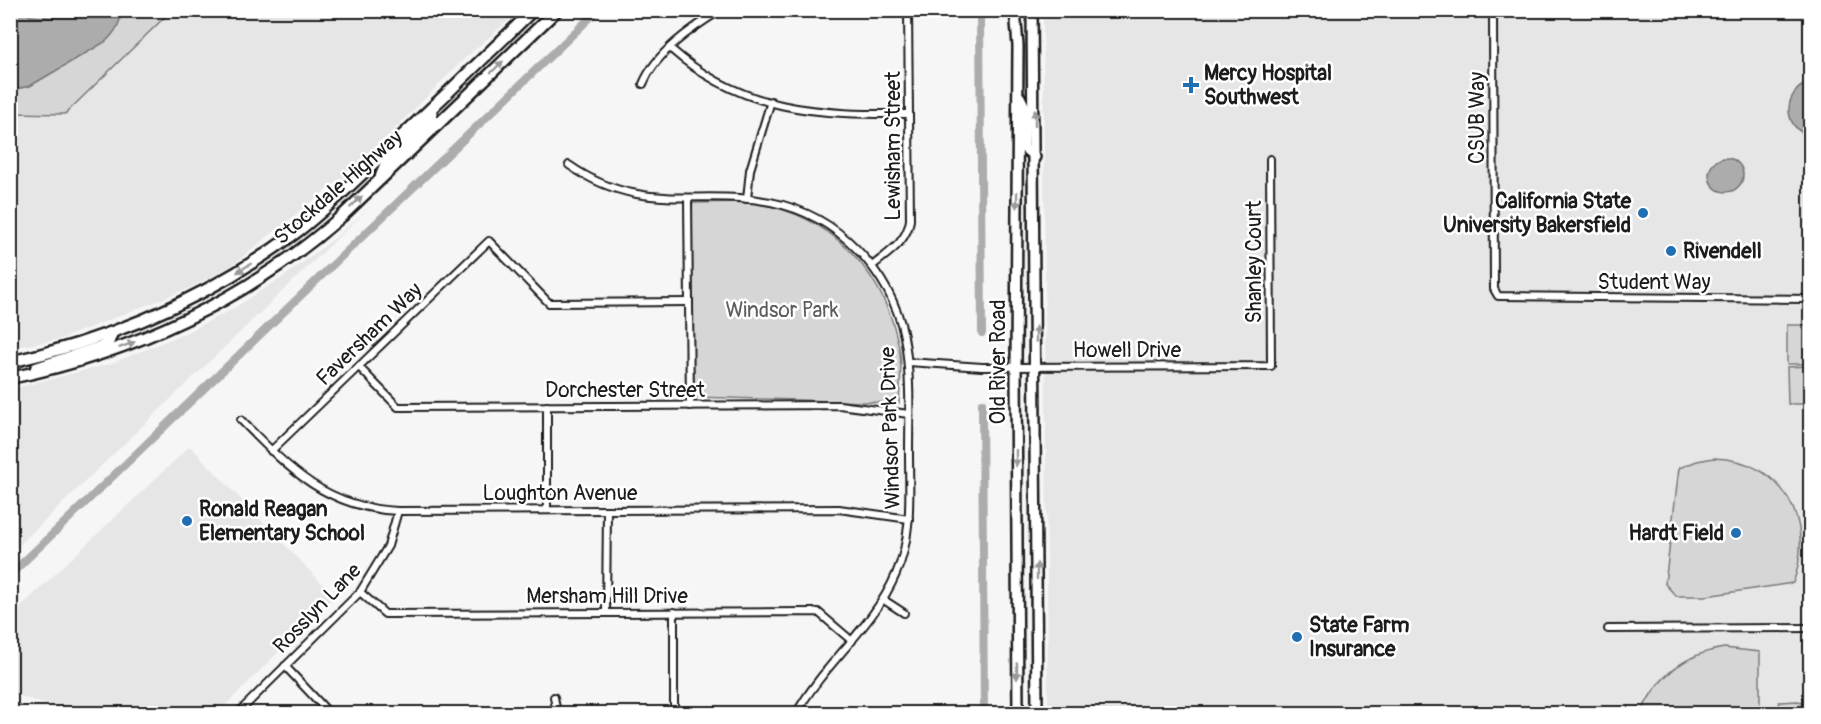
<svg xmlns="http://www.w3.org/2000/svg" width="1821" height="724" viewBox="0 0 1821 724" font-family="Pangolin,sans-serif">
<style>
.built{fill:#e6e6e6}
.green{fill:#d6d6d6;stroke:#797979;stroke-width:1.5}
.water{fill:#acacac;stroke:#727272;stroke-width:1.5}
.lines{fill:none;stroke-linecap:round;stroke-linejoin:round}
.canal{stroke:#acacac;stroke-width:8}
.street-casing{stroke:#1c1c1c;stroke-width:10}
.secondary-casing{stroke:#1c1c1c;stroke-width:14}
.primary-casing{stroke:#1c1c1c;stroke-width:15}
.street{stroke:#fff;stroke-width:6}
.secondary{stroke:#fff;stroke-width:9}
.primary{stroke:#fff;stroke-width:10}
.oneway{fill:#999}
.poi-dot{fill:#1f6fb2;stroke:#fff;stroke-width:2}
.labels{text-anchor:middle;stroke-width:5;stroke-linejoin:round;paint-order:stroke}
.poi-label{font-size:21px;font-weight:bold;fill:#1c1c1c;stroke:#fff;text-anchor:start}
.street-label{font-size:21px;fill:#1c1c1c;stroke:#fff}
.park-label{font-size:21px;fill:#5d5d5d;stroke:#fff}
</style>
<rect width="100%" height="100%" fill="#f6f6f6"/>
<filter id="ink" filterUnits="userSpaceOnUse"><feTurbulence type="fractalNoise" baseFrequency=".0167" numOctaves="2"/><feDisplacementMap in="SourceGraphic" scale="12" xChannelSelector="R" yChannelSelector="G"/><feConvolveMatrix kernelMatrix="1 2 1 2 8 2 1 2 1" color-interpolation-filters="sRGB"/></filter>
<g filter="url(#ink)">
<g class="built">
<path d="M170,11H520L466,57L362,162L231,266L192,287L61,339L11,348V110H70Z"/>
<path d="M1043,11H1810V713H1048Z"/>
<path d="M374,203L11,553V389L110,364L190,331L234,308L286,275L335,238Z"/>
<path d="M190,446L334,596L218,713H70L11,693V616Z"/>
</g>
<g class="green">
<path d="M10,11H171L65,114L11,113Z"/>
<path d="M692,203C712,203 733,201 752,203C833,213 887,275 900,353C902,369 900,387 899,403L692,397Z"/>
<rect x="1787" y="325" width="23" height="39"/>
<path d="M1810,366V404H1788L1787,367Z"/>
<path d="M1714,458C1783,460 1816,521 1793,583L1706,596H1676L1665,584L1679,468L1697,461Z"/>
<path d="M1724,648L1760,652V713H1641C1657,677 1684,654 1724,648Z"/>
<path d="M1798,701L1810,704V713H1779V702Z"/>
</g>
<g class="water">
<path d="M13,11H27L30,16L52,18L70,11H121C121,23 114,34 105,42L30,86L11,90V25L16,17Z"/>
<path d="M1810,82V136C1782,128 1782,91 1810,82Z"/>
<circle cx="1726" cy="175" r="17"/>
</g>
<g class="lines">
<g class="canal">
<path d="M980,10L982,333"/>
<path d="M982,403L984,714"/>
<path d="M10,575L598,10"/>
</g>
<defs>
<g id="street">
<path d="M1493,10L1494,289L1498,296L1810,299"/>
<path d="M671,49C742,112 820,115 909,114"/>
<path d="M643,84C656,52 692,28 721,10"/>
<path d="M569,165C646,219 704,184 783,205C848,223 898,283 906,349C911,383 909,419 909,453C909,494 913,536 896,574C873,628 824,663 796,714"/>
<path d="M688,199L690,406"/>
<path d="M747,199L750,170L771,101"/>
<path d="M872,266C888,253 907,242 910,220L908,10"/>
<path d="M908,362L982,367L1271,366L1270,159"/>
<path d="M359,367L398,407L839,405L909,414"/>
<path d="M547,406V510"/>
<path d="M241,420C289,469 326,508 398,511L839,509L909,519"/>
<path d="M271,451L489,241L549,303L689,302"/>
<path d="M360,592L385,614L818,612L852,641"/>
<path d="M884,600L904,613"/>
<path d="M674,612V714"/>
<path d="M606,613L607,510"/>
<path d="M1608,629L1810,628"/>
<path d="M285,666L330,714"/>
<path d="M554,697L557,714"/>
<path d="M237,714L360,592L388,546L398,511"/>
</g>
<g id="secondary">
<path d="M1015,10L1018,46L1016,367L1018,714"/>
<path d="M1032,10L1037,714"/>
<path d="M1020,97L1025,107L1024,148L1035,157"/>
</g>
<g id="primary">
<path d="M381,176L386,163L432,118L431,109"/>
<path d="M10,362C114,339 209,297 294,234C326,210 353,182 382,155C433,107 483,59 533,10"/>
<path d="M36,368L103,346L109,341L112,333"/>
<path d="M10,378C133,353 248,299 342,216L557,10"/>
</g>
</defs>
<use href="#street" class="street-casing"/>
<use href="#secondary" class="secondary-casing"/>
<use href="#primary" class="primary-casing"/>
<use href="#street" class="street"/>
<use href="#secondary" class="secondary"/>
<use href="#primary" class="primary"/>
</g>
<defs><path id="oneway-solid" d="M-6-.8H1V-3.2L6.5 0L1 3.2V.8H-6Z" transform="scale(1.5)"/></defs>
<g class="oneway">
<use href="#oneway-solid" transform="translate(497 67) rotate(-44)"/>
<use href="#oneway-solid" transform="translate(1035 118) rotate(-90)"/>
<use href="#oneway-solid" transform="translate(1017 200) rotate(91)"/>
<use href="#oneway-solid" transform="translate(356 202) rotate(-44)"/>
<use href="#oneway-solid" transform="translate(244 268) rotate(148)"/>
<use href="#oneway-solid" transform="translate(1036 334) rotate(-90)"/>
<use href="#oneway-solid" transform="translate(127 345) rotate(-21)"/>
<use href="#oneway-solid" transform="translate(1016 458) rotate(90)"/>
<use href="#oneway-solid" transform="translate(1037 571) rotate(-90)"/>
<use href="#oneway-solid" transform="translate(1017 671) rotate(90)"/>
</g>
</g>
<g class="poi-dot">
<path d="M1188 76h6v6h6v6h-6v6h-6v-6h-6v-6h6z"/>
<circle cx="1643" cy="213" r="6"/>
<circle cx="1671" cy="251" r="6"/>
<circle cx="187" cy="521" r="6"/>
<circle cx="1736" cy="533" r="6"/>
<circle cx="1297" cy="637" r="6"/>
</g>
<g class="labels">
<g class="poi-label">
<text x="1204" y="80">Mercy Hospital<tspan x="1204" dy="24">Southwest</tspan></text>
<text x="1631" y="208" text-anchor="end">California State<tspan x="1631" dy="24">University Bakersfield</tspan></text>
<text x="1683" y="258">Rivendell</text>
<text x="199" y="516">Ronald Reagan<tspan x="199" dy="24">Elementary School</tspan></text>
<text x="1724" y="540" text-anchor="end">Hardt Field</text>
<text x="1309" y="632">State Farm<tspan x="1309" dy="24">Insurance</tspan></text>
</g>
<g class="street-label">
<text transform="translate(1477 118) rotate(-90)" y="7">CSUB Way</text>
<text transform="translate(893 146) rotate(-90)" y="7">Lewisham Street</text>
<text transform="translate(338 187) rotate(-41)" y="7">Stockdale Highway</text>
<text transform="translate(1254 262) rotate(-90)" y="7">Shanley Court</text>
<text x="1654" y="289">Student Way</text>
<text transform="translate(369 334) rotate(-44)" y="7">Faversham Way</text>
<text x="1127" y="357">Howell Drive</text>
<text transform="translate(998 362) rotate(-90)" y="7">Old River Road</text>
<text x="625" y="397">Dorchester Street</text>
<text transform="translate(890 428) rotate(-92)" y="7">Windsor Park Drive</text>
<text x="560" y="500">Loughton Avenue</text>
<text x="607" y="603">Mersham Hill Drive</text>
<text transform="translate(317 608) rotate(-46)" y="7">Rosslyn Lane</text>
</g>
<g class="park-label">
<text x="782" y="317">Windsor Park</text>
</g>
</g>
<rect width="1821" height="724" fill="none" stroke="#fff" stroke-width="36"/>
<rect x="18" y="18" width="1785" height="688" fill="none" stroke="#1c1c1c" stroke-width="2" filter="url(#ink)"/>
</svg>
